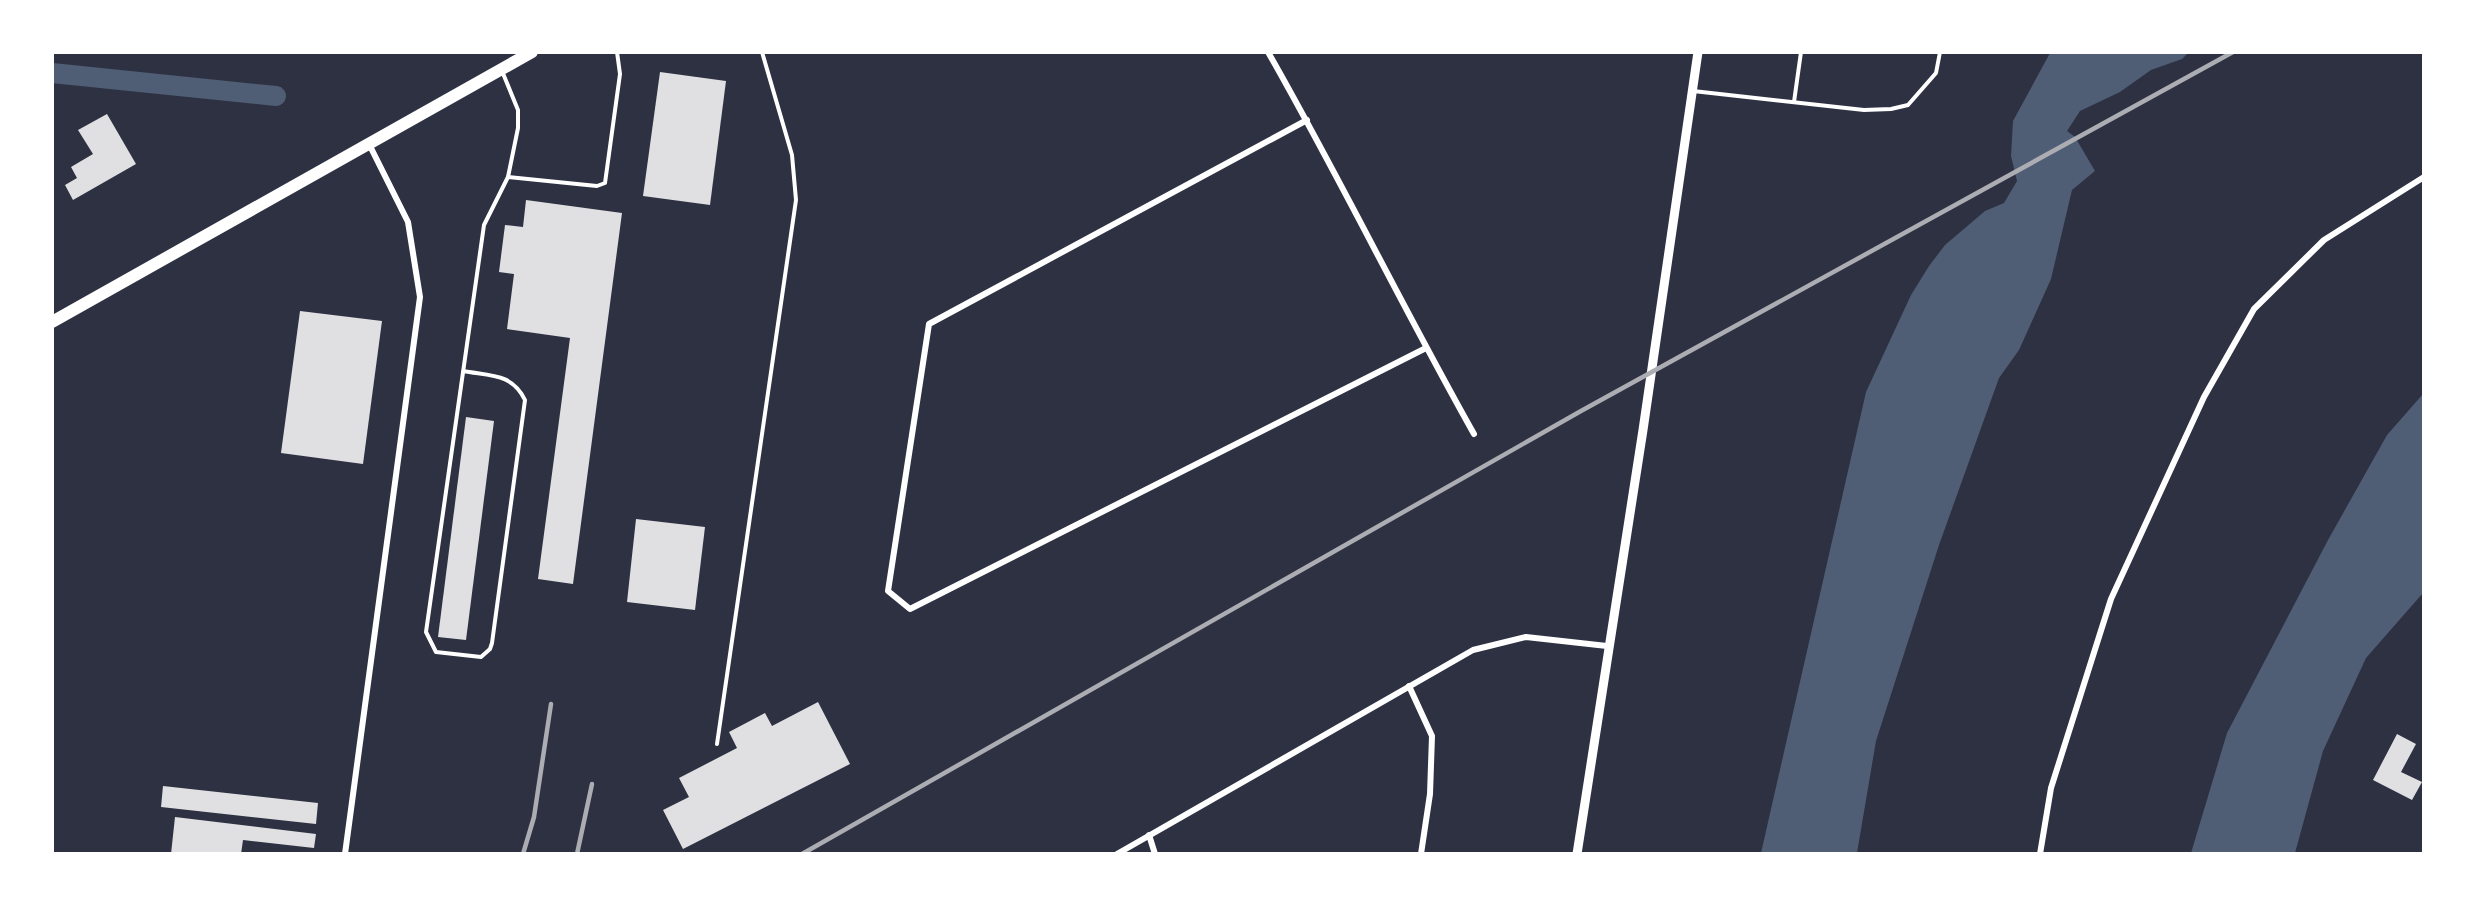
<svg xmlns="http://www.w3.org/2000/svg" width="2476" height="906" viewBox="0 0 2476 906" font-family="'Noto Sans',sans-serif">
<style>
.water{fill:#4f5d75}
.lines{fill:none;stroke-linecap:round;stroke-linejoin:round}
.canal{stroke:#4f5d75;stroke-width:20}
.building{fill:#e0e0e3}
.service{stroke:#fff;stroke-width:4}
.minor{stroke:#fff;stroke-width:6}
.tertiary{stroke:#fff;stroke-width:9}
.primary{stroke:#fff;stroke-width:12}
.rail{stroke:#abadb3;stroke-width:4.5}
</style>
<rect width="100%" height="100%" fill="#2d3142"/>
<g class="water">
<path d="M2050,53H2188L2182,59L2151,70L2120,92L2080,111L2067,131L2075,137L2095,171L2072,190L2051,279L2019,350L1999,378L1939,545L1876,741L1857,853H1761L1866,392L1911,295L1929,266L1945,245L1985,211L2004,203L2017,181L2011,156L2013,121Z"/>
<path d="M2423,394V593L2366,658L2323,751L2295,853H2191L2227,733L2328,540L2387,435Z"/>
</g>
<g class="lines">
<path class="canal" d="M52,73L276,96"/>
</g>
<g class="building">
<path d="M660,72L726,81L710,205L643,196Z"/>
<path d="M107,114L136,164L73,200L65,185L77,178L71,167L93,154L78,130Z"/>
<path d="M526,200L622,213L573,584L538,579L570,338L507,329L514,274L499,272L505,225L523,227Z"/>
<path d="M300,311L382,321L363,464L281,453Z"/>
<path d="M466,417L494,421L466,640L438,637Z"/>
<path d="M636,519L705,527L695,610L627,602Z"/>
<path d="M818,702L850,764L683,849L663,810L689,797L679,778L737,748L729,732L765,713L772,726Z"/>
<path d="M2397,734L2416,744L2401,772L2422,782L2412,800L2373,780Z"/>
<path d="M163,786L318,803L316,824L161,807Z"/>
<path d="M175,817L316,834L314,848L243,840L241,854H171Z"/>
</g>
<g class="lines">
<g class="service">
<path d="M1693,91L1864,110L1891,109L1908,105L1936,73L1940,52"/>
<path d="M1794,102L1801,52"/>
<path d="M508,177L587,185L597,186L605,183L620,74L617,52"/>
<path d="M463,371C490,376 512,373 525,400L492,643L490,649L481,657L436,652L426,632L484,225L508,177L518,128V110L502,71"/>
<path d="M717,744L796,200L792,155L762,52"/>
</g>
<g class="minor">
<path d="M1268,52C1340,178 1403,308 1474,434"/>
<path d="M1307,120L929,324L888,591L910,609L1426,348"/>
<path d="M1409,686L1432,736L1430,794L1421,854"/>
<path d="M1149,835L1155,854"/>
<path d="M345,854L420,297L408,222L369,144"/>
<path d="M1117,854L1473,650L1526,637L1607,646"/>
<path d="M2040,854L2051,788L2111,599L2204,397L2254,309L2324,240L2424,177"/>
</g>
<path class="tertiary" d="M1577,854L1643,430L1698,52"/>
<path class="primary" d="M52,322L532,52"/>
<g class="rail">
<path d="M523,854L534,817L551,704"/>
<path d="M577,854L592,784"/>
<path d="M802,854L1581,411L2233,52"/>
</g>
</g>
<rect width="2476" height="906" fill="none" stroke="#ffffff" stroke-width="108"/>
</svg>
